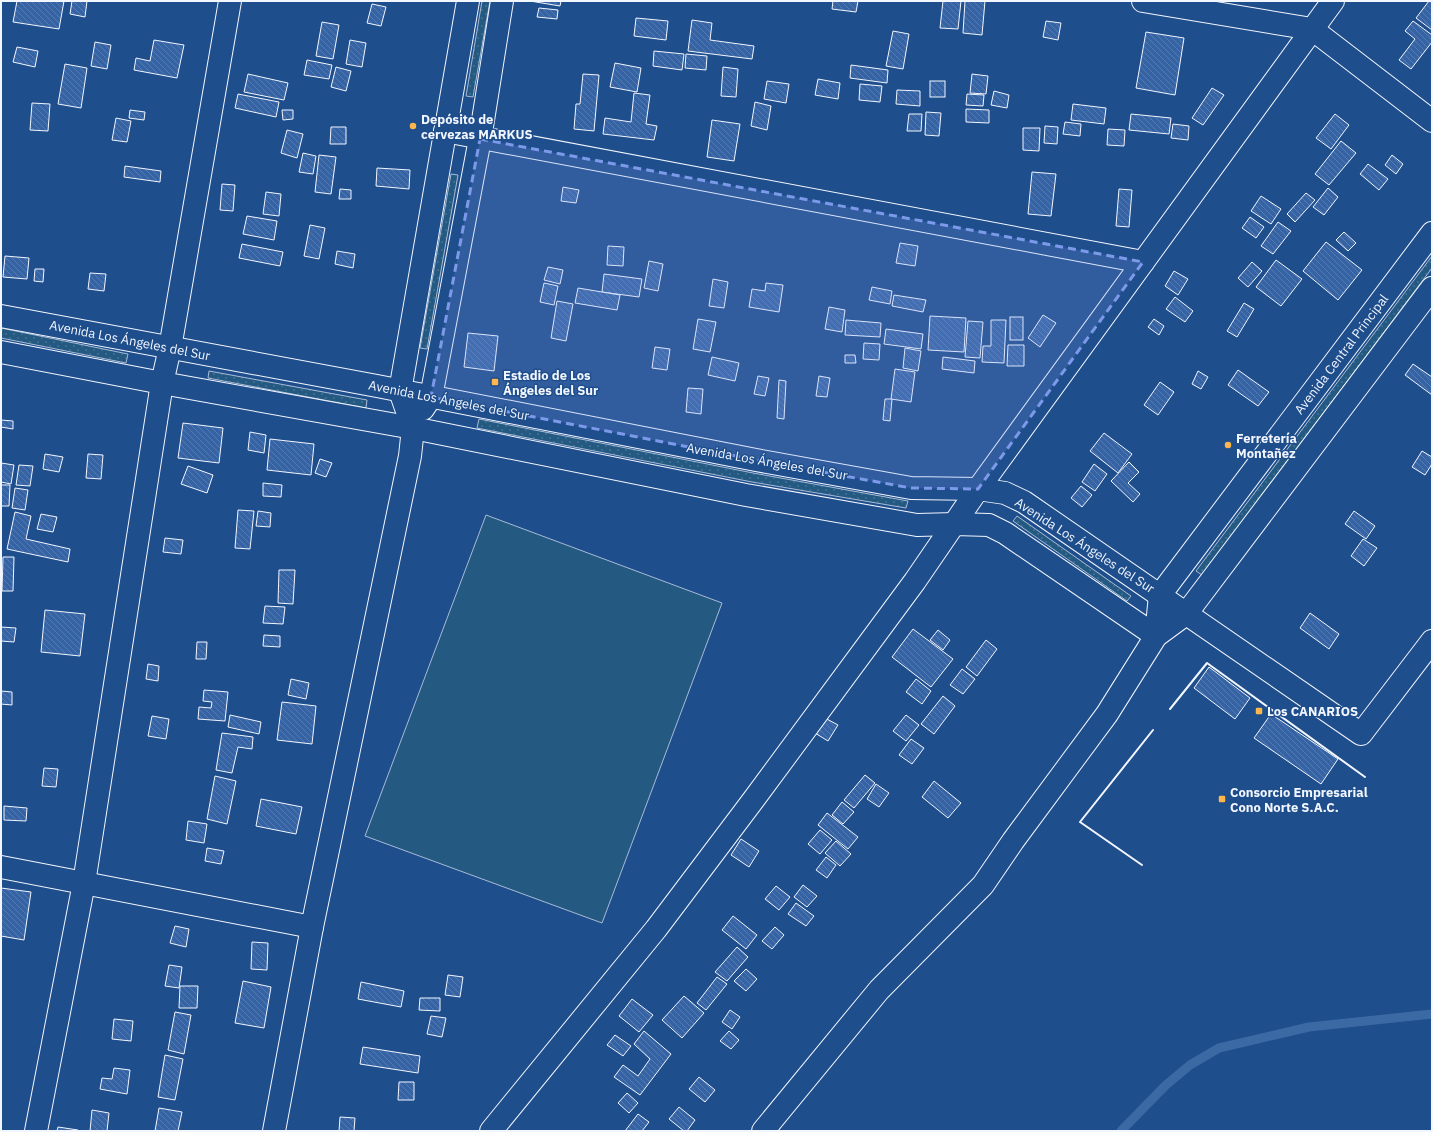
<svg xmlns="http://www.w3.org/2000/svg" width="1433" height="1132" viewBox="0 0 1433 1132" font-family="'IBM Plex Sans',sans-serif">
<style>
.grass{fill:url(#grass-dots);stroke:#a8bbd7}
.pitch{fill:#245a82;stroke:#a8bbd7}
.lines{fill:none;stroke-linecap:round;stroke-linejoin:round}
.stream{stroke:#3b69a3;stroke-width:9}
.building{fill:url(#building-back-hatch);stroke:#f2f6ff}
.minor-casing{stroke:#f2f6ff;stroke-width:24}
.minor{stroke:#1f4e8c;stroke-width:22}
.wall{stroke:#f2f6ff;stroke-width:2}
.marked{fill:#7d9aea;fill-opacity:0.2;stroke:#7d9aea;stroke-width:3;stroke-dasharray:8 5;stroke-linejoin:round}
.poi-dot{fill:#ffb74d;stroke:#1f4e8c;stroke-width:1.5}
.labels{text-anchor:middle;stroke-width:3;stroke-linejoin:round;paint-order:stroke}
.poi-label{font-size:13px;font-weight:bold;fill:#f2f6ff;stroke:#1f4e8c;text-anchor:start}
.street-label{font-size:13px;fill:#f2f6ff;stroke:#1f4e8c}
</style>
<defs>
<pattern id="grass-dots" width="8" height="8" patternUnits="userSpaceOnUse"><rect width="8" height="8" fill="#245a82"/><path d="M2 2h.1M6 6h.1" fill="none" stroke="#447295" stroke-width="1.8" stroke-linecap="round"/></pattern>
<pattern id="building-back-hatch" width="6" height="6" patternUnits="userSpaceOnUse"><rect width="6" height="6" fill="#3563a3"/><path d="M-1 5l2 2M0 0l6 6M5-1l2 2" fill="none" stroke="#537ab1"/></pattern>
</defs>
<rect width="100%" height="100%" fill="#1f4e8c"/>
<g class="grass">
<path d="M482,1H490L473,97L466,96Z"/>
<path d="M451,174L458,175L427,349L420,348Z"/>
<path d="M1432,256V268L1202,575L1196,571Z"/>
<path d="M1,328L128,354L126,363L1,338Z"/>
<path d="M209,371L367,400L366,408L208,378Z"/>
<path d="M479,419L753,473L908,501L906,508L752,482L477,428Z"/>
<path d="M1017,516L1131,596L1127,601L1013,521Z"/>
</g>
<path class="pitch" d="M486,515L722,603L602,923L365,836Z"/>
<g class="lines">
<path class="stream" d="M1121,1131L1166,1085L1190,1065L1219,1048L1309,1027L1432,1014"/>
</g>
<g class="building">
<path d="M17,1H64L59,29L13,22Z"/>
<path d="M72,1H87L85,17L70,14Z"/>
<path d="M530,1H561L560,6Z"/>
<path d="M833,1H858L856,12L832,9Z"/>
<path d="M943,1H961L958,29L940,28Z"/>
<path d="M965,1H985L982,35L963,33Z"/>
<path d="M1429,1H1432V30L1416,18Z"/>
<path d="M372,4L386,7L381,26L367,23Z"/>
<path d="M539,8L558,10L557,19L537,17Z"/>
<path d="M636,18L668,21L666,40L634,36Z"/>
<path d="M692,20L712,23L710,40L754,46L752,59L688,51Z"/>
<path d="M1046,21L1061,23L1058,40L1043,37Z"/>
<path d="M1413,21L1432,35V42L1411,69L1399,60L1415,39L1405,31Z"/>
<path d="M322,22L339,25L333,59L316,56Z"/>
<path d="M893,31L909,34L903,69L886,66Z"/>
<path d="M1146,32L1184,38L1175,95L1136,88Z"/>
<path d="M154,40L184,45L177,78L134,70L136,58L150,61Z"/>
<path d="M350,40L366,43L362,67L346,64Z"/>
<path d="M95,42L111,45L107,69L91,66Z"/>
<path d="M17,47L38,51L35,67L13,62Z"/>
<path d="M654,51L684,54L682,70L653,66Z"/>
<path d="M686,54L707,56L706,70L685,68Z"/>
<path d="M307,60L332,65L329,79L304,75Z"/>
<path d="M615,63L641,68L637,92L610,87Z"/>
<path d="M65,64L87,68L81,108L58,104Z"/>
<path d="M851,65L888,70L887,83L850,78Z"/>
<path d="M336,67L351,71L346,91L331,87Z"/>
<path d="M723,67L738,69L736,97L721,96Z"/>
<path d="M248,74L288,83L284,100L244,92Z"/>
<path d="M583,74L599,75L594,131L574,129L576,104H580Z"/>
<path d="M972,74L988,76L986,94L970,93Z"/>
<path d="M818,79L840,83L838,99L815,95Z"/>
<path d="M767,81L789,84L786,103L764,99Z"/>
<rect x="930" y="81" width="15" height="16"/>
<path d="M860,84L882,86L880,102L859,100Z"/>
<path d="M1212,88L1224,95L1203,125L1192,118Z"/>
<path d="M897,90L920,91V106L896,104Z"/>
<path d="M994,91L1009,95L1007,108L991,105Z"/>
<path d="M634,93L650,95L646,124L657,126L654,140L603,134L605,118L631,122Z"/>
<path d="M238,94L279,102L276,117L235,108Z"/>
<path d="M967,94L984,95L983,106L966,105Z"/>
<path d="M755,102L771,106L767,130L751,126Z"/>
<path d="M32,103L50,104L48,131L30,130Z"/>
<path d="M1073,104L1106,108L1104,124L1071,120Z"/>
<path d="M966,109L989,110V123L966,122Z"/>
<path d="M130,110L145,112L144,120L129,118Z"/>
<path d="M282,110H293V119L283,120Z"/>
<path d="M926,112L941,113L939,136L925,135Z"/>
<path d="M909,114H922L921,131H907Z"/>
<path d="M1131,114L1171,118L1169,134L1129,130Z"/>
<path d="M1335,114L1349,125L1331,149L1316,138Z"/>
<path d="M116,118L131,121L127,142L112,140Z"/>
<path d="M712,120L740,124L734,161L707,157Z"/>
<path d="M1065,122L1081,124L1080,136L1063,134Z"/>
<path d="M1173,124L1189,126L1188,140L1171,138Z"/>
<path d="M1045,126L1058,127L1057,144L1044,143Z"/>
<path d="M331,127H346V144H330Z"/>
<path d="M1023,128H1040L1039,151L1023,150Z"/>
<path d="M1108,129L1125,130L1124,146L1107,145Z"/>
<path d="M287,130L303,134L297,158L281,153Z"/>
<path d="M1341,141L1356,153L1329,185L1315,174Z"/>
<path d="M303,153L316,156L313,174L299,172Z"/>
<path d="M319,155L336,157L331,194L315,192Z"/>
<path d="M1392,155L1403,164L1396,174L1385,165Z"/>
<path d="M1368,164L1388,179L1379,190L1360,174Z"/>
<path d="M125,166L161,171L160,182L124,177Z"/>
<path d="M377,168L410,170L409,189L376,186Z"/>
<path d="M1032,172L1056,174L1051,216L1028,214Z"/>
<path d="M222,184L235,185L233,211L220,210Z"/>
<path d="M563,187L579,190L576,203L561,201Z"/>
<path d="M1328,188L1338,197L1324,215L1313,207Z"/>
<path d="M340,189L351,190V199H339Z"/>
<path d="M1119,189L1132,190L1129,227L1116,226Z"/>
<path d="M266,192L281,194L279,216L263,214Z"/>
<path d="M1306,193L1315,200L1295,222L1287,214Z"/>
<path d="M1261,196L1281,209L1271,224L1251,211Z"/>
<path d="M247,216L277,221L274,240L243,234Z"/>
<path d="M1250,217L1264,227L1256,238L1242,228Z"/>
<path d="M1278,222L1291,231L1273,254L1261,246Z"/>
<path d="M310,225L325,228L319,259L304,256Z"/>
<path d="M1344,232L1356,243L1348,251L1336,240Z"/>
<path d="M1326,242L1362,270L1338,300L1303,271Z"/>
<path d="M900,243L918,246L915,266L896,263Z"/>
<path d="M242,244L283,252L280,266L239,258Z"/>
<path d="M608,246L624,247L623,266L607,265Z"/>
<path d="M337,251L355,254L353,268L335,264Z"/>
<path d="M5,256L29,258L27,279L3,277Z"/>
<path d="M1276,260L1302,279L1281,306L1256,287Z"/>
<path d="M649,261L663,264L658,291L644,288Z"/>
<path d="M1252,262L1262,271L1248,287L1238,278Z"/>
<path d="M548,267L563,270L560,284L544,280Z"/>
<path d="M35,269H44L43,282L34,281Z"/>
<path d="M1174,271L1188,279L1178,295L1165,286Z"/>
<path d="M90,273L106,274L104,291L88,289Z"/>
<path d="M604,274L642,279L639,297L602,292Z"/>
<path d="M713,279L728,282L724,308L709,306Z"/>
<path d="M544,283L558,286L554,305L540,302Z"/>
<path d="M766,283L783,285L779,312L749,307L752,289L765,291Z"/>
<path d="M872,287L892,291L890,304L869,300Z"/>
<path d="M578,288L620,295L617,310L575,303Z"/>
<path d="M894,295L926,300L923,312L892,306Z"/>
<path d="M1175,297L1193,311L1185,322L1166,309Z"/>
<path d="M557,301L573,304L566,341L551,338Z"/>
<path d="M1244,303L1254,309L1237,337L1227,331Z"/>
<path d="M829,307L845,310L842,332L825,329Z"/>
<path d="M1043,315L1056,323L1040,347L1028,338Z"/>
<path d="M930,316L966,318L964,352L928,350Z"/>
<rect x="1010" y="317" width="13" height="23"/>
<path d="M698,319L716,322L710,352L693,349Z"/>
<path d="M1154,319L1164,326L1159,335L1148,327Z"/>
<path d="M846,320L881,323L880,337L845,335Z"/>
<path d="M991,320H1006L1004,363L982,362L983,346H991Z"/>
<path d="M968,321L983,322L980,358L965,357Z"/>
<path d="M886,329L923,334L921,349L884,344Z"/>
<path d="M468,333L498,336L494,371L464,367Z"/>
<path d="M864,343L880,344L879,360L863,359Z"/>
<path d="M1008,345H1024V366H1007Z"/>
<path d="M655,347L670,349L667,370L652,368Z"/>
<path d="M905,348L921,351L918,371L903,368Z"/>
<path d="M845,355H855L856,363H845Z"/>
<path d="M712,357L739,363L735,381L708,375Z"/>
<path d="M943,357L975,361L974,373L942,369Z"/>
<path d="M1413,364L1432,377V395L1405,375Z"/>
<path d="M895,369L915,372L911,402L891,399Z"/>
<path d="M1238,370L1269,392L1258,406L1228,385Z"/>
<path d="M1198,371L1208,377L1201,389L1192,384Z"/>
<path d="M758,376L769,378L765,396L754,394Z"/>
<path d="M819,376L830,378L827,397L816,396Z"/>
<path d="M779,380L786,381L784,419L777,418Z"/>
<path d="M1160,382L1174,392L1158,415L1144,405Z"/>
<path d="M688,388L703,389L701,414L686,412Z"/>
<path d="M885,399H892L890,421L883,420Z"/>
<path d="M1,420L13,421V429L1,427Z"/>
<path d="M183,423L223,428L219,463L178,458Z"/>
<path d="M250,432L266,435L264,453L248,450Z"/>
<path d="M1104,433L1132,454L1118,473L1090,451Z"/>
<path d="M270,439L314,444L311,475L267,470Z"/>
<path d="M1422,451L1432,457V464L1425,475L1412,467Z"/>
<path d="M45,454L63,457L59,472L43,469Z"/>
<path d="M88,454L103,455L101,479L86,478Z"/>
<path d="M320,459L332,463L326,477L315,473Z"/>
<path d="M1129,462L1139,472L1128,483L1140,494L1133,502L1111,481Z"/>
<path d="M1,463L14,465L11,484L1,482Z"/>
<path d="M1094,464L1107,474L1095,491L1082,482Z"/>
<path d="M19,465L33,466L30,486L16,485Z"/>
<path d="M188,466L213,475L207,493L181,484Z"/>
<path d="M263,483L282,485L281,497L263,496Z"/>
<path d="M1,485H10L9,506H1Z"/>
<path d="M1081,486L1092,495L1082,507L1071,498Z"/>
<path d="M15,488L28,490L25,510L12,508Z"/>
<path d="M238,510L254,511L250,549L235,548Z"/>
<path d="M258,511L271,513L270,527L256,526Z"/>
<path d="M1354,511L1375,526L1366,539L1345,524Z"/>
<path d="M15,512L31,516L26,539L70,549L68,562L7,549Z"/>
<path d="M41,514L57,517L53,532L37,529Z"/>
<path d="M165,538L183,540L181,554L163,552Z"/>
<path d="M1363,539L1377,548L1364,566L1351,556Z"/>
<path d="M3,557H14L13,591H2Z"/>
<path d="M279,570H295L293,604L278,603Z"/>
<path d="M265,606L285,607L283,624L263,623Z"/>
<path d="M45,610L85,614L80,656L41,652Z"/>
<path d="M1310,613L1339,634L1329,649L1300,628Z"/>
<path d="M1,627L16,628L14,642L1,641Z"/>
<path d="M913,629L953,659L931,687L892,657Z"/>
<path d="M938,630L950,640L943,650L930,640Z"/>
<path d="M264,635L280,636V647L263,646Z"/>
<path d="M986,640L997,649L977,676L966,667Z"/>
<path d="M197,642H207L206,659H196Z"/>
<path d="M148,664L159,666L158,681L146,679Z"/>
<path d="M1209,667L1250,698L1235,719L1194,688Z"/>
<path d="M962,669L975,679L963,694L950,685Z"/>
<path d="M291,679L309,683L306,699L288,695Z"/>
<path d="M916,679L931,691L922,704L906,692Z"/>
<path d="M204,690L228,692L225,721L198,719L199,707L211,708L212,702L203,701Z"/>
<path d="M1,691L12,692V705L1,704Z"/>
<path d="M943,696L955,706L934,734L921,724Z"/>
<path d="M282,702L316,706L312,744L277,740Z"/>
<path d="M1271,714L1338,759L1321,784L1254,738Z"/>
<path d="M230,715L261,722L259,734L228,727Z"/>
<path d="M906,715L919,725L906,741L893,731Z"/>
<path d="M152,716L169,719L166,739L148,736Z"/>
<path d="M825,718L838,725L828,741L815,733Z"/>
<path d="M222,733L253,737L252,749L238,747L232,773L216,770Z"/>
<path d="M911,739L924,748L912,764L899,755Z"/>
<path d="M44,768L58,769L56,787L42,786Z"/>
<path d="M865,775L875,783L854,808L844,800Z"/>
<path d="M215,776L236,781L227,824L207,819Z"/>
<path d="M934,781L961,803L948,818L922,797Z"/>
<path d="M876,784L889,793L879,807L867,799Z"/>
<path d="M261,799L302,807L296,834L256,826Z"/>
<path d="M842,802L854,812L843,824L832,815Z"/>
<path d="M4,806L27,808L26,821L4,820Z"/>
<path d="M827,813L858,837L848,849L818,825Z"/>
<path d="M188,821L207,824L204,843L186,840Z"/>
<path d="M820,830L832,840L820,854L808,844Z"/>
<path d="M741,839L759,851L749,867L731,855Z"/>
<path d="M836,841L851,854L840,866L825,853Z"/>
<path d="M207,848L224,851L221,864L205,861Z"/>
<path d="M826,857L836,865L827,878L816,870Z"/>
<path d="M803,885L817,896L807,907L794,897Z"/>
<path d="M776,886L790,897L779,910L765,899Z"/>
<path d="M1,888L31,892L24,940L1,936Z"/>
<path d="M796,903L814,916L806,926L788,914Z"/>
<path d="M733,916L757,935L746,949L722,930Z"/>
<path d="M175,926L189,929L186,947L170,943Z"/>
<path d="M775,927L784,935L772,949L762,941Z"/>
<path d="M252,942L268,943L267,970L251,969Z"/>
<path d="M737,947L748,957L727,981L715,972Z"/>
<path d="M169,965L182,967L179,988L165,986Z"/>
<path d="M746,969L757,979L746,991L734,981Z"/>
<path d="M448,975L463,977L460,997L445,995Z"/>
<path d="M717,977L727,984L706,1010L697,1003Z"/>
<path d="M243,981L271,987L264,1028L235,1023Z"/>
<path d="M361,982L404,991L401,1007L358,999Z"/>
<path d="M180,986H198L197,1008H179Z"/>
<path d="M684,996L704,1013L682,1038L662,1020Z"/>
<path d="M420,998H440V1011L419,1010Z"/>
<path d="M632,999L653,1015L639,1032L619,1016Z"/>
<path d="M730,1010L740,1017L732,1029L722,1022Z"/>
<path d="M175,1012L191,1015L184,1054L168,1050Z"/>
<path d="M431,1016L446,1018L442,1037L427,1034Z"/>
<path d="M114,1019L133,1021L131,1041L112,1039Z"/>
<path d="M644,1031L671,1054L640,1095L614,1077L623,1065L638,1076L650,1059L634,1044Z"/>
<path d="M729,1031L739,1040L731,1049L720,1041Z"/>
<path d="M615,1035L631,1046L623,1056L607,1045Z"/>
<path d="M363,1047L420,1056L418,1073L360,1064Z"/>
<path d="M165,1055L183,1059L175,1100L158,1097Z"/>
<path d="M114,1068L130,1070L127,1094L100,1089L102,1078L112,1079Z"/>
<path d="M699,1077L715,1090L705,1102L689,1089Z"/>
<path d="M399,1082H414V1100H398Z"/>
<path d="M627,1093L638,1103L629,1113L618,1103Z"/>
<path d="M679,1107L695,1120L687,1131H684L669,1119Z"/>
<path d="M159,1108L182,1112L178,1131H155Z"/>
<path d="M92,1110L109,1113L107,1131H90Z"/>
<path d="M638,1114L649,1122L642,1131H625Z"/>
<path d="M340,1117L355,1118L354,1131H339Z"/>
<path d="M58,1127L78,1130V1131H57Z"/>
</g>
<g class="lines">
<defs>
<g id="minor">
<path d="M1143,1L1312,29L1432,121"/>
<path d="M445,131L1143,262"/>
<path d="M1,316L377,386L756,460L911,488L978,489L1005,493L1024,502L1361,734L1432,641"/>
<path d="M1,352L162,383L413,428L746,495L917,525L955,524L989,525L1005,533L1156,636L1186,614L1432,288"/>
<path d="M423,409L431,397L480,139L502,1"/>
<path d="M1,867L312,927"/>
<path d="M36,1131L84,883L162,383L170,348L230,1"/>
<path d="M274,1131L312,927L410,456L413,428L400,391L468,1"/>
<path d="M491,1131L656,929L754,799L915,581L978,489L1333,1"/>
<path d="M763,1131L879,990L983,885L1013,841L1107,714L1156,636L1160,595L1432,233"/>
</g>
</defs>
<use href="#minor" class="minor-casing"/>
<use href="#minor" class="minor"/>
<g class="wall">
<path d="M1170,709L1207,663L1365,777"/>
<path d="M1142,865L1080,822L1153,730"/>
</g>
</g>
<path class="marked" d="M480,139L1143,262L978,489L911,488L756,460L431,397Z"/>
<g class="poi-dot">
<circle cx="413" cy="126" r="4"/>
<rect x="491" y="378" width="8" height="8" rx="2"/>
<circle cx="1228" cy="445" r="4"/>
<rect x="1255" y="707" width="8" height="8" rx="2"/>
<rect x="1218" y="795" width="8" height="8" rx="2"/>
</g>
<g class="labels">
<g class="poi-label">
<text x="421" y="124">Depósito de<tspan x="421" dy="15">cervezas MARKUS</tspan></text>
<text x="503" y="380">Estadio de Los<tspan x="503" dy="15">Ángeles del Sur</tspan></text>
<text x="1236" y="443">Ferretería<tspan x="1236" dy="15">Montañez</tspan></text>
<text x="1267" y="716">Los CANARIOS</text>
<text x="1230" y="797">Consorcio Empresarial<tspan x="1230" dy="15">Cono Norte S.A.C.</tspan></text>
</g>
<g class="street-label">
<text transform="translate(130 340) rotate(11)" y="5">Avenida Los Ángeles del Sur</text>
<text transform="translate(1341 354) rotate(-53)" y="5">Avenida Central Principal</text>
<text transform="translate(449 400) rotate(11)" y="5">Avenida Los Ángeles del Sur</text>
<text transform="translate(767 461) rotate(10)" y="5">Avenida Los Ángeles del Sur</text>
<text transform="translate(1085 545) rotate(33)" y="5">Avenida Los Ángeles del Sur</text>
</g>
</g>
<rect width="1433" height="1132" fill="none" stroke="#f2f6ff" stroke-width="4"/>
</svg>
